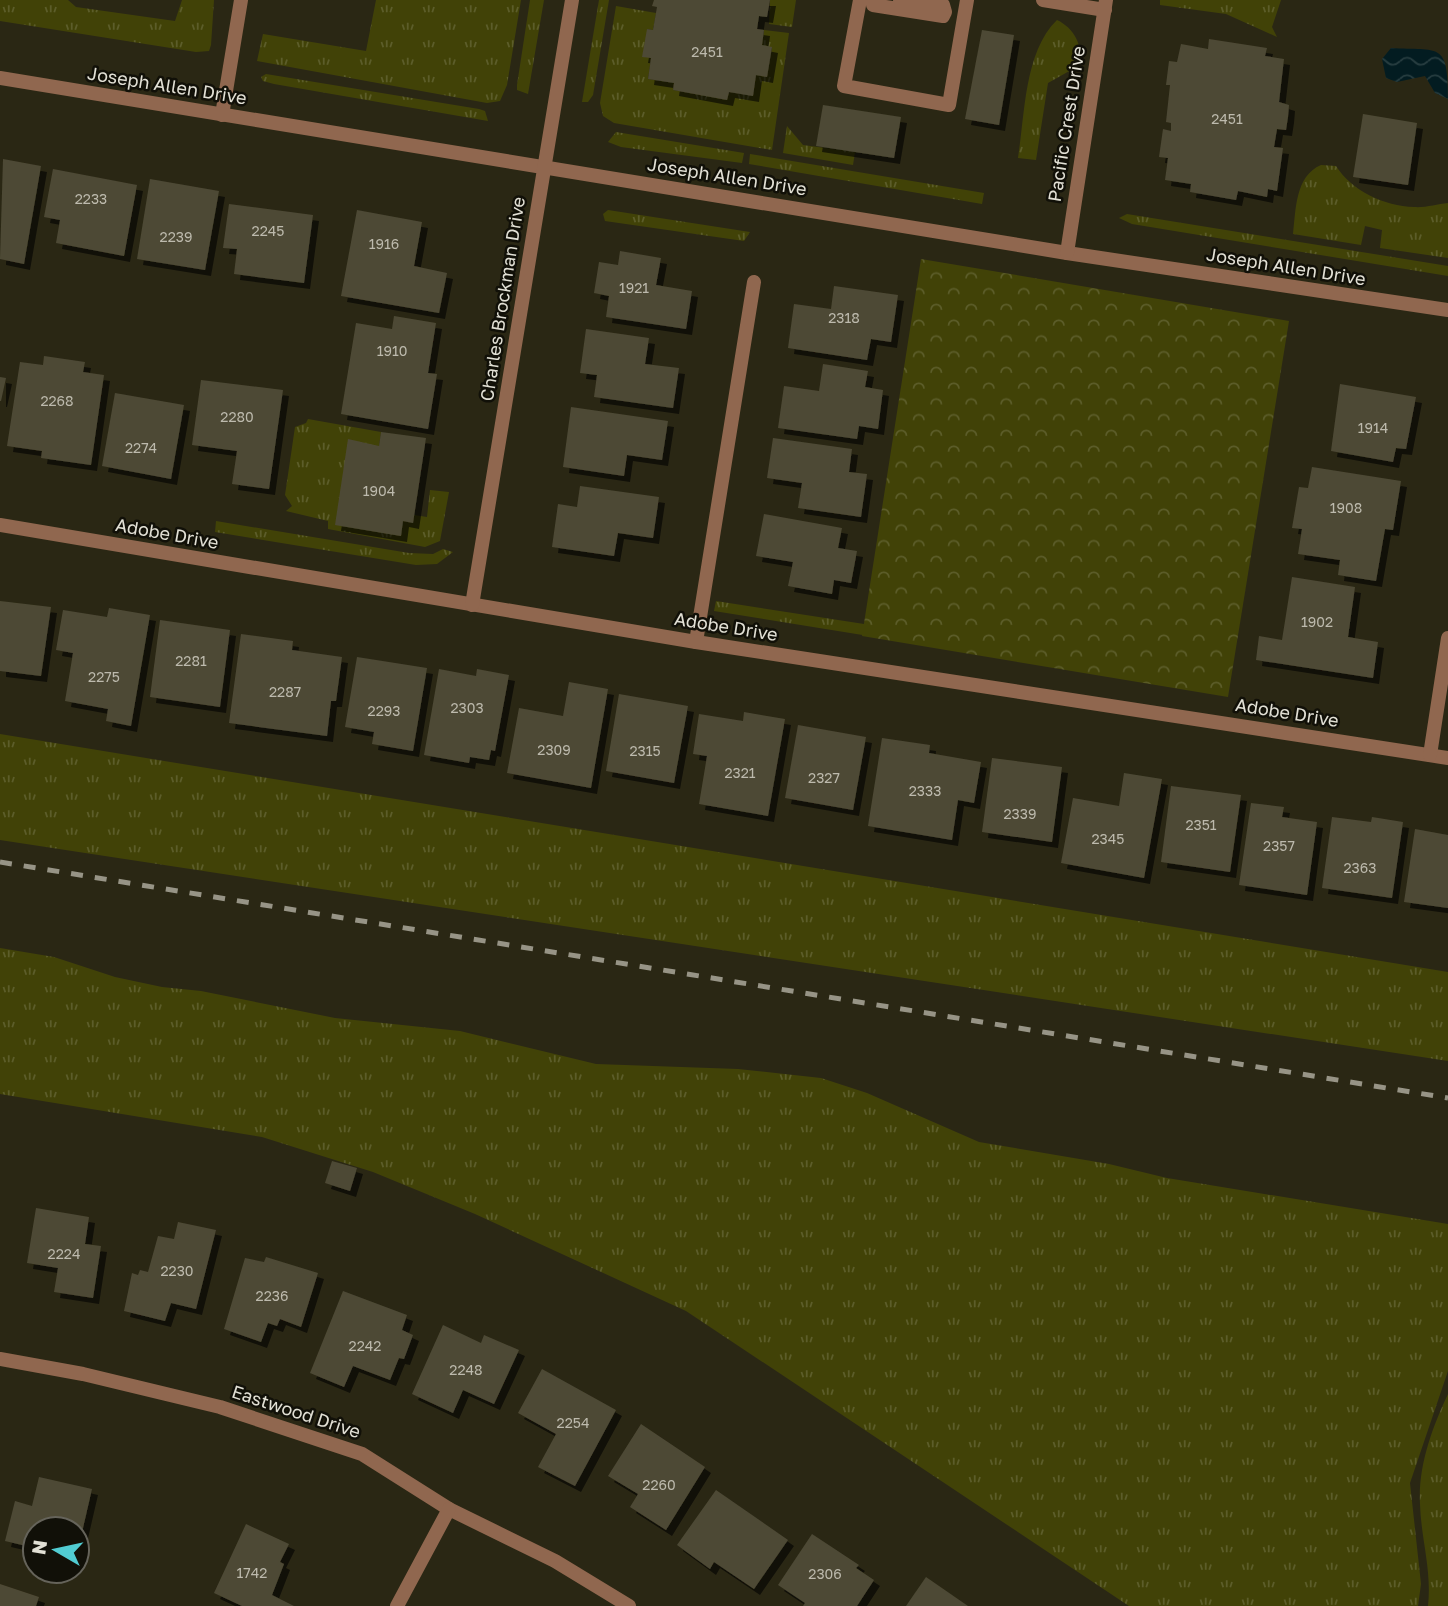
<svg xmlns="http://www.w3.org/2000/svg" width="1448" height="1606" viewBox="0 0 1448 1606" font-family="'Golos Text',sans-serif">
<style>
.grass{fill:url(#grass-tufts)}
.park{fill:url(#park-crowns)}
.water{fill:url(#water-waves)}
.building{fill:#4d4935;filter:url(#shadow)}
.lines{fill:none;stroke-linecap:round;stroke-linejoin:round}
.service{stroke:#90674f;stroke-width:14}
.pedestrian{stroke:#90674f;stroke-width:14}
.minor{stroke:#90674f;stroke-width:14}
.rail{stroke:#979486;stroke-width:5;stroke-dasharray:12 12;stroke-linecap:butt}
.labels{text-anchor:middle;stroke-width:5;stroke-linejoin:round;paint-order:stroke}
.number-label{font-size:14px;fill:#bdbaad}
.street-label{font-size:18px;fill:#e2e0d5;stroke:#111008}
</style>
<defs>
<pattern id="grass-tufts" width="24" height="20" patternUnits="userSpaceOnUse" patternTransform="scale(1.75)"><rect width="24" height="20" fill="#414207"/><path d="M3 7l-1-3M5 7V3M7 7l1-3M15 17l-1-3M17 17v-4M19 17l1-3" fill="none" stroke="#5c5d2a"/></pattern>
<pattern id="park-crowns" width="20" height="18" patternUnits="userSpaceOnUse" patternTransform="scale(1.75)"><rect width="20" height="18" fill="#414207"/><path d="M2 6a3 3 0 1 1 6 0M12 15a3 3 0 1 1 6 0" fill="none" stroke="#5c5d2a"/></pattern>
<pattern id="water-waves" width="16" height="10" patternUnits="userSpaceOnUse" patternTransform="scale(1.75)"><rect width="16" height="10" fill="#031c21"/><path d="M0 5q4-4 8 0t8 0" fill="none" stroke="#273d40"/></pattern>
<filter id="shadow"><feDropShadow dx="6" dy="6" stdDeviation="0" flood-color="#0009"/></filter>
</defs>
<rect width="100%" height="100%" fill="#2a2714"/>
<g class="grass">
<path d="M0,0H68L76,7L175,21L182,0H214L211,45L209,51L196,52L0,21Z"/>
<path d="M376,0H521L507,85L500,101L487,103L257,61L263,34L366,51Z"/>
<path d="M530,0H544L528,94L517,90V85Z"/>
<path d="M599,0H609L593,95L588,102H582Z"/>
<path d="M770,0H796L792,27L769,24Z"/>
<path d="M1160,0H1281L1272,27L1277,37L1226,14L1160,5Z"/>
<path d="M616,6L656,13L653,30L647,29L651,58L648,79L674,83L673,90L726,99L729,92L753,96L756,75L767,76L772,48L762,45L764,30L789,33L772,150L614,123L603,116L600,103Z"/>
<path d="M1057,20C1074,28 1083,45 1080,65L1048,83L1036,160L1018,158C1025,115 1024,52 1057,20Z"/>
<path d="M266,74L479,109L485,111L488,121L274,84L263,81L261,77Z"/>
<path d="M787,126L803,145L855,152L853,165L783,153Z"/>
<path d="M616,132L744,153L742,163L621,147L608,142Z"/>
<path d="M750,154L984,193L982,204L749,164Z"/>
<path d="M1321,165L1336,166C1352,191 1384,206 1414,207C1425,208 1437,204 1448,203V258L1380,248L1382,230L1365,226L1361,245L1293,234C1296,210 1295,176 1321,165Z"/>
<path d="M608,210L750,232L744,241L605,221L603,214Z"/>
<path d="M1127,214L1448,266V276L1132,224L1119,218Z"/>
<path d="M308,419L381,432L379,446L401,536L403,521L413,523L414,515L427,517L430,490L449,492L440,541L425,547L328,529V521L286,511L292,506L285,495L295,427L306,423Z"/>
<path d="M216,521L409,553L433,554L443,549L453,552L437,564L416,565L215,532Z"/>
<path d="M716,601L877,626L875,637L714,611Z"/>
<path d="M0,734L1448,972V1061L0,840Z"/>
<path d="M0,948L54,957L115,977L162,987L201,991L335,1018L460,1031L596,1064L738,1069L821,1078L867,1093L979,1142L1109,1164L1167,1178L1448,1224V1371L1410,1483L1421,1584L1418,1606H1129L686,1311L475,1214L373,1172L262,1137L0,1094Z"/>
<path d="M1448,1394V1606H1428C1432,1570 1421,1539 1420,1504C1418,1466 1432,1428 1448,1394Z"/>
</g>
<path class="park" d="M921,259L1289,321L1228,697L862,636Z"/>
<path class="water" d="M1391,48C1440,51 1448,41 1448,99L1435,93L1425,76L1397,82L1386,78L1382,59Z"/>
<g class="building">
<path d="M654,0H770L767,17L759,16L757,29L764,30L762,45L772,47L767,77L756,75L753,96L729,92L727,100L673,90L674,83L648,79L651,58L642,57L647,29L653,30L657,7L652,6Z"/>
<path d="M982,30L1014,35L999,125L965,119Z"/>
<path d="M1209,39L1267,48L1265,56L1284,59L1279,102L1289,105L1288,117L1286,130L1277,129L1274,147L1283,148L1277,191L1268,189L1267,197L1238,191L1236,200L1190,192L1191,184L1165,180L1168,158L1159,157L1163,129L1171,131V123L1166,122L1170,85H1166L1169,61L1177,62L1181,44L1208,49Z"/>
<path d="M823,105L901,117L894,158L816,146Z"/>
<path d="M1363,114L1417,123L1408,185L1353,177Z"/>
<path d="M3,159L41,166L24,264L0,259Z"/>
<path d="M53,169L137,185L124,256L56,243L60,220L44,217Z"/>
<path d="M150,179L219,191L205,270L137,259Z"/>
<path d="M229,204L313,215L304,283L234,274L237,249L223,248Z"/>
<path d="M357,210L422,222L414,266L447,273L439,313L341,296Z"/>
<path d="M620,251L661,258L656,285L692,291L686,329L606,317L609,296L594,293L599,262L618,265Z"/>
<path d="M834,286L898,295L891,342L871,339L867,360L788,348L794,304L831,309Z"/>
<path d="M394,316L436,323L428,373L437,374L428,429L341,414L356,323L392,329Z"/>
<path d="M586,329L649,338L645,364L679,368L673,408L594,397L597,375L580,373Z"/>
<path d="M44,356L85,362L83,372L104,375L91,465L41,458L42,451L7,446L20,362L43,365Z"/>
<path d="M823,364L868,371L865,387L883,390L878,429L859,426L857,439L778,428L784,386L819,391Z"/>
<path d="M0,377L6,378L1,401H0Z"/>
<path d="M201,380L283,390L269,489L232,484L237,451L192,445Z"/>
<path d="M1340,384L1416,397L1406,449L1396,448L1393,462L1331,451Z"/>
<path d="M115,393L184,405L171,479L102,466Z"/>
<path d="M571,407L668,421L662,460L627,455L624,476L563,467Z"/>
<path d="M381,432L426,438L413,523L403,521L401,536L335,525L348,439L379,446Z"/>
<path d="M773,438L852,449L849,472L867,474L861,517L798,508L802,483L767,478Z"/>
<path d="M1312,467L1401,481L1393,530L1385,529L1376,581L1338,575L1340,560L1298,554L1302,529L1292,528L1299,487L1308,488Z"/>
<path d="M580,486L659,497L653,538L618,533L614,556L552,547L558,504L577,507Z"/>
<path d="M764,514L842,528L838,548L857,551L851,583L834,580L832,594L788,586L793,562L756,556Z"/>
<path d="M1292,577L1355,587L1348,637L1378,642L1373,678L1256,660L1259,636L1282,640Z"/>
<path d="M0,601L51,607L41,676L0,671Z"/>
<path d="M109,608L150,615L131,726L106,721L108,709L65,701L73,653L56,650L63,610L107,617Z"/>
<path d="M160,620L230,630L220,707L150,697Z"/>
<path d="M241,634L293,641L292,650L342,657L336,701H331L327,736L229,723Z"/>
<path d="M357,657L427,668L413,751L372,744L374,732L345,727Z"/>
<path d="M439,669L476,676L477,669L509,675L495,751L491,750L489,760L470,757L469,763L424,755Z"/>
<path d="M569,682L608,689L591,788L507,773L519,708L563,716Z"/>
<path d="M619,694L688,706L674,783L606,771Z"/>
<path d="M744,712L785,719L768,816L699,804L707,756L693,754L699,714L743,721Z"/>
<path d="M798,725L866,737L853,810L785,798Z"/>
<path d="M882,738L930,745L929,753L981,762L974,803L958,800L952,840L868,826Z"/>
<path d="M992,758L1062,767L1052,842L982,832Z"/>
<path d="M1124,773L1162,779L1144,878L1061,863L1073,798L1119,806Z"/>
<path d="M1171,786L1241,795L1230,872L1161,862Z"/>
<path d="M1251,803L1284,807L1282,817L1317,822L1307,895L1239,885Z"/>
<path d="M1332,817L1371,822L1372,817L1403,822L1392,898L1322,888Z"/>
<path d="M1415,829L1448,835V908L1404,902Z"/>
<path d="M332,1161L357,1168L350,1191L325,1183Z"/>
<path d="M36,1208L89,1217L85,1244L101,1246L93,1298L54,1292L58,1268L27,1263Z"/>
<path d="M178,1222L216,1230L196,1309L171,1303L165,1321L124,1311L132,1273L138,1275L140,1270L148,1272L158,1236L174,1239Z"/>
<path d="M266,1257L318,1273L301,1327L280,1319L277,1326L268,1323L261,1342L224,1329L245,1258L264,1262Z"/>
<path d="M343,1291L407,1315L402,1330L413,1335L404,1359L399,1358L390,1380L353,1366L344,1387L310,1373Z"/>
<path d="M443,1325L481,1343L484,1335L519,1350L494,1404L463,1390L453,1413L412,1394Z"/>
<path d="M542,1369L616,1410L575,1486L538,1467L556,1434L518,1413Z"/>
<path d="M641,1424L705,1467L666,1530L630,1507L638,1494L608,1476Z"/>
<path d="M39,1477L92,1489L80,1541L77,1540V1529H35V1548L5,1541L15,1501L32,1506Z"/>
<path d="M716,1490L788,1540L754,1589L714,1562L710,1569L677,1545Z"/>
<path d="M246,1524L289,1544L280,1562L284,1564L272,1595L294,1606H242L214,1593Z"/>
<path d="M812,1534L859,1565L856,1568L874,1580L857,1606H803L805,1603L778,1585Z"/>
<path d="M926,1577L968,1606H906Z"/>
<path d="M0,1584L39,1597L36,1606H0Z"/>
</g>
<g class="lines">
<g class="service">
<path d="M860,0L844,86L949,105L967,0"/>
<path d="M1043,0L1105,10"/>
<path d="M222,115L241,0"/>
<path d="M696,642L754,282"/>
</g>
<path class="pedestrian" d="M873,0V5L943,16L945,12L943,5L900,0"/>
<g class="minor">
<path d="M0,78L1067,253L1448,310"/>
<path d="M1067,253L1106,0"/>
<path d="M0,525L696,642L1448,758"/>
<path d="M472,605L572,0"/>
<path d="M1430,755L1448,638"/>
<path d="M0,1359L83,1374L220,1407L362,1454L449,1509L555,1561L629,1606"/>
<path d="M397,1606L449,1509"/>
</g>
<path class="rail" d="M0,862L1448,1098"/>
</g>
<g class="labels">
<g class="number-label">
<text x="707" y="57">2451</text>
<text x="1227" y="124">2451</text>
<text x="91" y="204">2233</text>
<text x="268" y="236">2245</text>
<text x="176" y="242">2239</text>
<text x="384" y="249">1916</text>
<text x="634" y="293">1921</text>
<text x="844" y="323">2318</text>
<text x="392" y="356">1910</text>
<text x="57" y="406">2268</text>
<text x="237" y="422">2280</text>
<text x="1373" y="433">1914</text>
<text x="141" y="453">2274</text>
<text x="379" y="496">1904</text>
<text x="1346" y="513">1908</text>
<text x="1317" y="627">1902</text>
<text x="191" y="666">2281</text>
<text x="104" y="682">2275</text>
<text x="285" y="697">2287</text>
<text x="467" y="713">2303</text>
<text x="384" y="716">2293</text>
<text x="554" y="755">2309</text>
<text x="645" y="756">2315</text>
<text x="740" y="778">2321</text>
<text x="824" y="783">2327</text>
<text x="925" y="796">2333</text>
<text x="1020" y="819">2339</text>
<text x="1201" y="830">2351</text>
<text x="1108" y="844">2345</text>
<text x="1279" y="851">2357</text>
<text x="1360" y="873">2363</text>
<text x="64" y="1259">2224</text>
<text x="177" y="1276">2230</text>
<text x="272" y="1301">2236</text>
<text x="365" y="1351">2242</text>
<text x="466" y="1375">2248</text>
<text x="573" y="1428">2254</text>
<text x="659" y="1490">2260</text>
<text x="252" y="1578">1742</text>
<text x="825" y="1579">2306</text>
</g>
<g class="street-label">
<text transform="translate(167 86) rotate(9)" y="6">Joseph Allen Drive</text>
<text transform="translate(1067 124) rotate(-81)" y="6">Pacific Crest Drive</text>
<text transform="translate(727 177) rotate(9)" y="6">Joseph Allen Drive</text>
<text transform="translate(1286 267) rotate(9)" y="6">Joseph Allen Drive</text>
<text transform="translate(503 299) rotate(-81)" y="6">Charles Brockman Drive</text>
<text transform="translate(167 534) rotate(10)" y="6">Adobe Drive</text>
<text transform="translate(726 627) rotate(9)" y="6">Adobe Drive</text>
<text transform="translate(1287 713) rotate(9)" y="6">Adobe Drive</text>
<text transform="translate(296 1412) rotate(18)" y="6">Eastwood Drive</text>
</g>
</g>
<g transform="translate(56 1550) rotate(279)"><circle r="33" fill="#111008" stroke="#65635a" stroke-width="2"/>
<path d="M0-5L12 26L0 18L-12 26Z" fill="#51ccd2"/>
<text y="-10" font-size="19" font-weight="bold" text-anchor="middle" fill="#e2e0d5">N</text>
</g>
</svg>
